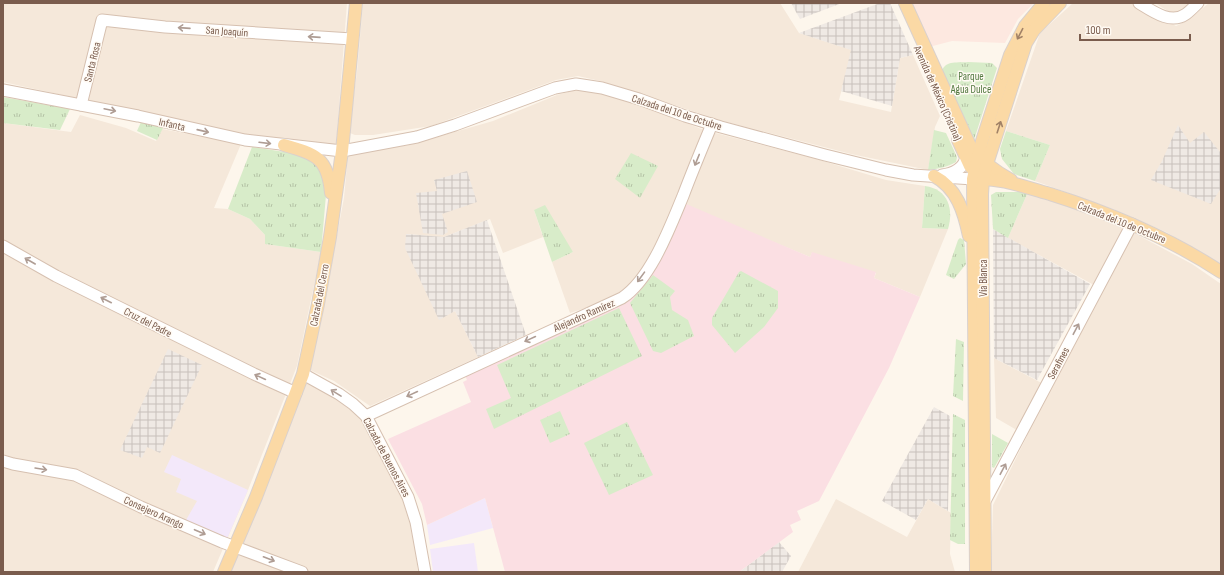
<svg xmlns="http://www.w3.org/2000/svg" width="1224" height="575" viewBox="0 0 1224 575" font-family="'Sofia Sans Condensed',sans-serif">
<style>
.residential{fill:#f5e8da}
.commercial{fill:#fde8e0}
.industrial{fill:url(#industrial-grid)}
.education{fill:#f3e8fa}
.medical{fill:#fbdfe3}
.grass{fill:url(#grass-tufts)}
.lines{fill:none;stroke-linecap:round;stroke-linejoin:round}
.secondary-casing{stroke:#d6c0b0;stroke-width:13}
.primary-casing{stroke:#dad1cd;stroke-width:14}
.secondary{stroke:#fff;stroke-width:11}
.primary{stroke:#fbd9a5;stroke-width:12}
.oneway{stroke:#af9d94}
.oneway2{stroke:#a18267}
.labels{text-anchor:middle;stroke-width:3;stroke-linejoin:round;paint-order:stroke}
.street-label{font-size:11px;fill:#7a5c4d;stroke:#fffaf3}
.park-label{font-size:11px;fill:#537a41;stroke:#fffaf3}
</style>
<defs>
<pattern id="industrial-grid" width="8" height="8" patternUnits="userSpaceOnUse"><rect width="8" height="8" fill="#efe9e4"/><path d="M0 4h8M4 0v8" fill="none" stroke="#c7c0bb"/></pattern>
<pattern id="grass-tufts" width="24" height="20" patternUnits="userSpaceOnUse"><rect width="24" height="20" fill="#d8ecc9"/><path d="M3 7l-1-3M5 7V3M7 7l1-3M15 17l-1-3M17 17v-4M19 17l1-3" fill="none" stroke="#b4c2a5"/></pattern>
</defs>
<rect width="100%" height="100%" fill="#fdf6ec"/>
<g class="residential">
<path d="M3,3H347L336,146L244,135L3,82Z"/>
<path d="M363,3H780L799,33L852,50L839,100L891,112L900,58L913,55L940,116L935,127L928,170L851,154L723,121L600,81L578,76L556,80L431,126L373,135H355L350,133L349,130L357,72Z"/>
<path d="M1073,3H1134L1176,26L1187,21L1209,3H1221V266L1206,255L1166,232L1113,209L1035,181L1050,145L1006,131L1040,33Z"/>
<path d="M1155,3H1189L1178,13H1171Z"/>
<path d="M576,90L607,93L625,99L704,130L813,158L886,180L925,186L922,228L948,229L920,297L874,278L876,273L812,253L810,257L677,202L642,271L626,290L595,305L570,313L552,262L573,252L534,210L543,237L503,253L490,219L444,237L406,234L439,319L455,311L478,357L370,406L334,381L310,370L327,288L344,198L348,154L409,145L493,121L557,95Z"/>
<path d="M80,115L126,128L156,141L162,129L241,144L214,208L228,209L250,219L265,235V244L321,252L297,366L248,490L213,572H3V123L71,132Z"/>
<path d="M1028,192L1121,226L1192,264L1221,284V572H991L993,505L1027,436L996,418L994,358L1051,388L1103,290L1008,238Z"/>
<path d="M306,380L350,407L363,421L401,494L413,532L418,572H229Z"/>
<path d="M836,499L907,537L928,499L951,513L950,554L955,572H798Z"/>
</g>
<path class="commercial" d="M910,3H1034L1018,19L1005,43L952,41L929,47Z"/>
<g class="industrial">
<path d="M791,3H842L800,19Z"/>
<path d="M880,3H890L913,55L900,58L892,106L841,91L851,50L799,33Z"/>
<path d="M1178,125L1190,143L1204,132L1220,152L1221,151V188L1211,204L1151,180L1162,161Z"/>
<path d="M467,171L477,202L442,214L448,232L443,235L423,233L416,193L437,191L434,180Z"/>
<path d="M487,220L526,335L478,357L455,311L439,320L405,248L406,234L444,237Z"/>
<path d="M993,229L1090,284L1037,380L994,358Z"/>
<path d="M168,349L202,365L160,453L147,447L142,458L120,450Z"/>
<path d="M934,407L950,416L948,511L928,499L916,520L882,501Z"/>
<path d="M779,542L791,556L782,572H739Z"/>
</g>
<g class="education">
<path d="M172,455L248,490L227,539L186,520L197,501L176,492L181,479L164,472Z"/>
<path d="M485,498L493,528L430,545L427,525Z"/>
<path d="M474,543L478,572H433L430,549Z"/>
</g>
<path class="medical" d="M684,203L810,257L812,252L876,272L874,278L920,297L889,368L819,501L797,511L801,520L790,525L793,532L739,572H505L485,498L427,525L422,504L388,439L471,402L463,382L467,380L464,373L629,297Z"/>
<g class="grass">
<path d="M968,62L992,63L997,68L974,140L942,71C945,60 959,63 968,62Z"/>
<path d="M3,97L70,109L60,130L3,123Z"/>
<path d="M141,122L163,128L157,140L137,131Z"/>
<path d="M934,130L946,133L957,157L956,162C947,167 938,169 928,170Z"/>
<path d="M1006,131L1050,145L1035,181L1014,174L1002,159L1000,149Z"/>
<path d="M252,147L298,154L316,164L322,172L326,195L321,252L265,244V235L250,219L228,209Z"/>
<path d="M631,153L658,166L640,198L615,179Z"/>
<path d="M925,186C948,189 954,209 948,229L922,228Z"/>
<path d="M996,192H1028L1008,238L993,229L991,195Z"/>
<path d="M545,205L573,252L552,262L534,210Z"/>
<path d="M960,238L964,240L966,264L954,279L946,275L958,240Z"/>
<path d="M741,271L778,291V308L764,327L735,353L712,325V318L739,272Z"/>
<path d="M653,275L675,291L670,297L672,310L688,320L694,336L661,353L653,351L630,303Z"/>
<path d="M619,308L642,356L494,429L486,409L511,398L497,365Z"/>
<path d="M956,339L964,342L963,401L953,396Z"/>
<path d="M560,411L570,434L550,443L540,420Z"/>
<path d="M953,414L965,420V544H958L950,540Z"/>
<path d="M627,422L653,475L609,495L584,443Z"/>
<path d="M992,434L1008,443L994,468L992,467Z"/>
</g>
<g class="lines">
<defs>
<g id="secondary">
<path d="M1139,3C1152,11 1171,25 1186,14C1190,11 1194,7 1198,3"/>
<path d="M3,90L138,116L245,140L342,151L417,137L455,125L555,88L576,84L602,88L639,99L685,116L721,127L825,155L886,170L913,175L973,179"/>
<path d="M81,105L102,20L165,27L352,39"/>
<path d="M942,175C953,174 965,168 966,156"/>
<path d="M3,246L56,276L169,332L254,374L296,393"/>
<path d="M303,374L339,394L353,404L366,416L408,497L416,522L425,572"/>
<path d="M366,416L622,298C651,279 670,227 683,196C692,172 702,148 712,124"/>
<path d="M3,461L13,464L75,475L141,507L222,542L302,572"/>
<path d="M984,503L1132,224"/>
</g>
<g id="primary">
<path d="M905,3L971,148C982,161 996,172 1011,180"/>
<path d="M958,140L970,166L977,174"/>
<path d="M284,145C316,154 328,158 331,193"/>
<path d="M934,176C957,188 964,212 969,236"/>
<path d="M976,179C1003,178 1024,187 1050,194C1110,213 1168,237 1221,272"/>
<path d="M224,572L256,497L303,374L318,304L330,237L342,151L356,3"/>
<path d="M976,572L973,179L982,141L1010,55L1025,26L1044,3"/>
<path d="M985,572L982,194L983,179L987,164L1026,43L1034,30L1060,3"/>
</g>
</defs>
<use href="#secondary" class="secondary-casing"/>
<use href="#primary" class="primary-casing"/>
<use href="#secondary" class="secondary"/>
<use href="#primary" class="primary"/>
</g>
<defs><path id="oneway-shaft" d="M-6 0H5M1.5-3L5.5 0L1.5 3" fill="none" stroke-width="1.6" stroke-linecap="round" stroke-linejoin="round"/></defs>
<g class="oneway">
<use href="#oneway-shaft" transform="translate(184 28) rotate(-176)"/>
<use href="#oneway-shaft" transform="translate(314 37) rotate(-176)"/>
<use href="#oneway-shaft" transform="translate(110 110) rotate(12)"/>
<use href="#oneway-shaft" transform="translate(203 131) rotate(13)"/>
<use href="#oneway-shaft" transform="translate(265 143) rotate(7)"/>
<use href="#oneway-shaft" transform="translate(697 160) rotate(112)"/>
<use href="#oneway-shaft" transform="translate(30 261) rotate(-150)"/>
<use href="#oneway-shaft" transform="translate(641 277) rotate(126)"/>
<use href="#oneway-shaft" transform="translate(106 300) rotate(-153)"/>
<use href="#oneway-shaft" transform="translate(1076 329) rotate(-62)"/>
<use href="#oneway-shaft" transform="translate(530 339) rotate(155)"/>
<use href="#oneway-shaft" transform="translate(260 377) rotate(-155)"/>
<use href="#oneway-shaft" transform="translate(336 393) rotate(-148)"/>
<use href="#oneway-shaft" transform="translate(412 394) rotate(155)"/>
<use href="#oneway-shaft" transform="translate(41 469) rotate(9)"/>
<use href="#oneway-shaft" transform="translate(1003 469) rotate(-62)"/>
<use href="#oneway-shaft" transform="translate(200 532) rotate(23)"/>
<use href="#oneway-shaft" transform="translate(269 559) rotate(21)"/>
</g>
<g class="oneway2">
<use href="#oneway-shaft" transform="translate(1020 34) rotate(117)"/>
<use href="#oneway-shaft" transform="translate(999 127) rotate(-72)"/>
</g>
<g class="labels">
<g class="street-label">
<text transform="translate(227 31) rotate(4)" y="4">San Joaquín</text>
<text transform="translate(92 62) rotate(-76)" y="4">Santa Rosa</text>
<text transform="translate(938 93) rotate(66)" y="4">Avenida de México (Cristina)</text>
<text transform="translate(677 112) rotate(18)" y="4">Calzada del 10 de Octubre</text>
<text transform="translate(172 124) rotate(13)" y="4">Infanta</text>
<text transform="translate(1122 222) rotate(22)" y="4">Calzada del 10 de Octubre</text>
<text transform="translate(983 278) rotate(-90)" y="4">Vía Blanca</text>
<text transform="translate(319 295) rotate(-79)" y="4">Calzada del Cerro</text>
<text transform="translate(584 315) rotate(-24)" y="4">Alejandro Ramírez</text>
<text transform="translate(148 322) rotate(27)" y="4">Cruz del Padre</text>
<text transform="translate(1058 363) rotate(-62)" y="4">Serafines</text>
<text transform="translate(387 457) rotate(62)" y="4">Calzada de Buenos Aires</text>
<text transform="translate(154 512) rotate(24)" y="4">Consejero Arango</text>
</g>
<g class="park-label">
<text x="971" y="80">Parque<tspan x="971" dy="13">Agua Dulce</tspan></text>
</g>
</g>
<rect width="1224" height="575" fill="none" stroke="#7a5c4d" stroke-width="8"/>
<path d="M1080 34v6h110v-6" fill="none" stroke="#7a5c4d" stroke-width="2"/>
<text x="1086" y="34" font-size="12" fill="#7a5c4d" stroke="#fffaf3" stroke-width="3" paint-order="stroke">100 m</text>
</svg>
